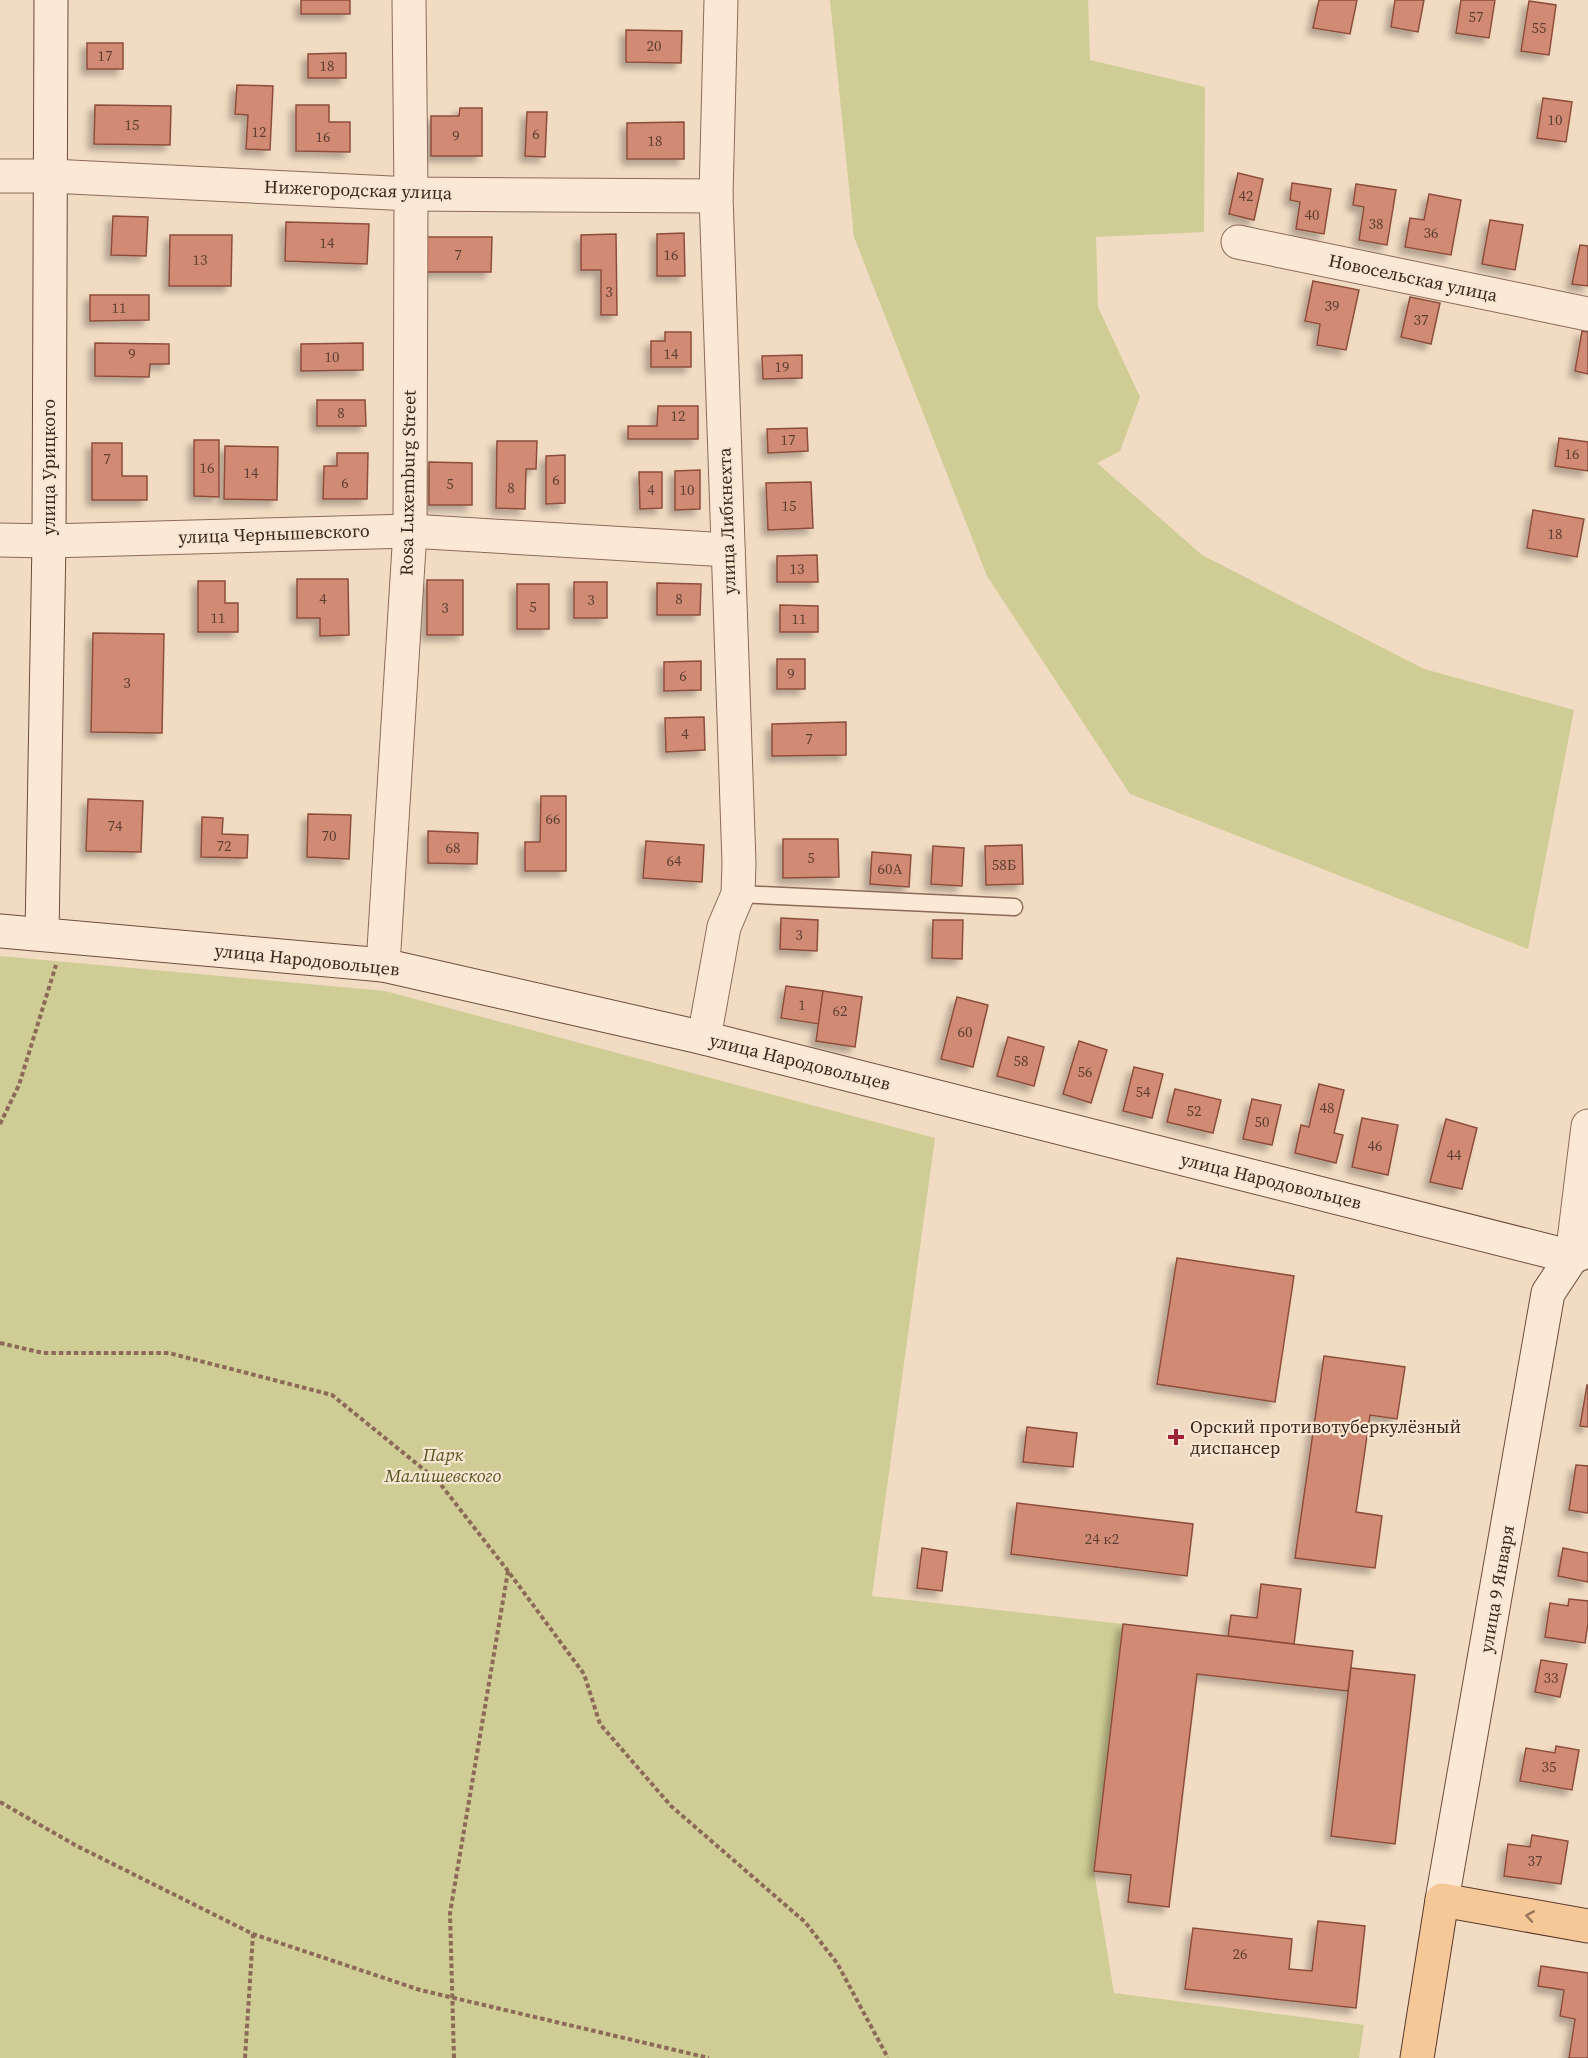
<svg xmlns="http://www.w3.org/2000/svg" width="1588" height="2058" viewBox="0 0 1588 2058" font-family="'Source Serif 4',serif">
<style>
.green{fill:#d0cc95}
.building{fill:#d18b75;stroke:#8d4e3c;stroke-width:1.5;filter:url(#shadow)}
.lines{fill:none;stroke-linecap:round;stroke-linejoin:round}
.lane-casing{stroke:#8c6a58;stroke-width:19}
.street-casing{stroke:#8c6a58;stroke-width:35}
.secondary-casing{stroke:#6e4c3b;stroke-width:35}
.primary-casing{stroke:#59392c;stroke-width:35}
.path{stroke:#8c6a58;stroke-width:4;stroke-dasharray:4.5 3;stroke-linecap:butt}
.lane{stroke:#fbe9d6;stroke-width:16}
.street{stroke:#fbe9d6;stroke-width:33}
.secondary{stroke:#fbe9d6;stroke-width:33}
.primary{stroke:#f6c897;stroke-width:33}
.oneway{stroke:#98775a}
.poi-dot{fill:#9f243a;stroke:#f8e6d2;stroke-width:2}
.labels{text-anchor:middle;stroke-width:4.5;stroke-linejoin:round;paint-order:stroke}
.number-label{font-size:15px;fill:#603f33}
.street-label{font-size:18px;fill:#3b261d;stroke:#f8e6d2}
.poi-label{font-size:18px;fill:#3b261d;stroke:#f8e6d2;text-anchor:start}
.park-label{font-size:18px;font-style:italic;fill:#545922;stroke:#f8e6d2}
</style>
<defs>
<filter id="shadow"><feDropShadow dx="-5.5" dy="5.5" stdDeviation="3" flood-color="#0004"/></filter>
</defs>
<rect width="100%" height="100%" fill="#f1dbc2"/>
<g class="green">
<path d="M830,0H1088L1090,60L1205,87L1204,232L1096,237L1098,307L1140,397L1120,451L1097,463L1202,555L1424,669L1574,710L1528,949L1130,794L987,576L854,237Z"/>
<path d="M0,956L385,991L935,1138L872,1596L1123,1624L1094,1871L1114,1993L1364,2025L1359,2058H0Z"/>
</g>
<g class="building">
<rect x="301" y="0" width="49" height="14"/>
<path d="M1319,0H1357L1350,34L1313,28Z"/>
<path d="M1395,0H1424L1418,32L1391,27Z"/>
<path d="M1461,0H1495L1489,38L1456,33Z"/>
<path d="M1529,1L1556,5L1549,55L1521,51Z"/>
<path d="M626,30L682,31L681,63L626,62Z"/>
<rect x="87" y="43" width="36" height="26"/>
<path d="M346,53V78H308V54Z"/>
<path d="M237,85L273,86L270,150L246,149L248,115L235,114Z"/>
<path d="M1543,98L1572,102L1566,142L1537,138Z"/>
<path d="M95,105L171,106L170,145L94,144Z"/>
<path d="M296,105H329V122H350V152L296,151Z"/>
<path d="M460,108H482V156H431V116H459Z"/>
<path d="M527,112H547L545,157L525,156Z"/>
<path d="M684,122V159H627V123Z"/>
<path d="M1238,173L1263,179L1254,220L1229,214Z"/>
<path d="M1292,183L1331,189L1324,234L1296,229L1300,202L1290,200Z"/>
<path d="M1356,184L1396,190L1387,245L1359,240L1364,207L1353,205Z"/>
<path d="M1429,194L1461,200L1451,255L1405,247L1410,218L1424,220Z"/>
<path d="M113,216L148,217L146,256L111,255Z"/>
<path d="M1490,220L1523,225L1515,270L1482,264Z"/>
<path d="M286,222L369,224L367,264L285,261Z"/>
<path d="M684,233L685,276H657V234Z"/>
<path d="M616,234L617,315H601V270H581V235Z"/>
<path d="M170,235H232L231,286H169Z"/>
<path d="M424,237H492L491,272H424Z"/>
<path d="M1580,245L1588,246V286L1572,284Z"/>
<path d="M1313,281L1359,290L1346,350L1317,345L1320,324L1305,321Z"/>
<path d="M90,295H149V320L90,321Z"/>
<path d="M1410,297L1440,303L1431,344L1401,337Z"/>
<path d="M1582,331L1588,332V374L1575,371Z"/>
<path d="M665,332H691V367H651V341H665Z"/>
<path d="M95,343L169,344V364H150L149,377L95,376Z"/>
<path d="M363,343V370L301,371V344Z"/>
<path d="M802,355V378L763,379L762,356Z"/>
<path d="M317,400H365L366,426H317Z"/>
<path d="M658,406H698V439H628V426H657Z"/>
<path d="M807,428L808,451L768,453L767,429Z"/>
<path d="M1559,438L1588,442V471L1555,466Z"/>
<path d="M194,440H219V497L194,496Z"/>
<path d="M497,441H537L536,469H526L525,509L496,508Z"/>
<path d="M92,443H122V476H147V500H92Z"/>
<path d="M225,446L278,447L277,500L224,499Z"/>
<path d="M337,453H368L367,499H323L324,466H337Z"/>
<path d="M565,455V503L546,504V456Z"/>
<path d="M429,462L472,463V505H429Z"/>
<path d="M700,470V509L675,510V471Z"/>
<path d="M639,472H662V508L640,509Z"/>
<path d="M811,482L813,528L768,530L766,483Z"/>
<path d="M1533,510L1584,519L1577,557L1527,548Z"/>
<path d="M817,555L818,582H777V556Z"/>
<path d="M297,579H348L349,635L320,636V618H297Z"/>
<rect x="427" y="580" width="36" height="55"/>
<path d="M198,581H225V603H238V632H198Z"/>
<rect x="574" y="582" width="33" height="36"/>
<path d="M657,583L701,584L700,615H657Z"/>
<rect x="517" y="584" width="32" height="45"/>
<path d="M780,605L818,606V632H780Z"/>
<path d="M93,633L164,634L162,733L91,732Z"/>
<rect x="777" y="659" width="28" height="30"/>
<path d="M701,661V690L664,691V662Z"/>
<path d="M704,717L705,750L666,752L665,718Z"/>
<path d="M846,722V755L772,756V724Z"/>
<path d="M541,796H566V871H525V842H540Z"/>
<path d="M88,799L143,801L141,852L86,851Z"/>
<path d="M308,814L351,815L349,859L307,857Z"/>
<path d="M202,817L223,818L222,834L248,835L247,858L201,857Z"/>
<path d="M428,831L478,833L477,864L428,863Z"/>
<path d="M783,839H838L839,877L783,878Z"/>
<path d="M646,841L704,845L702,882L643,878Z"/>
<path d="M1022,845L1023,884L986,885L985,846Z"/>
<path d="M933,846L964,848L962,886L931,884Z"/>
<path d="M872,852L911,855L909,887L870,884Z"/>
<path d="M781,918L818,920L817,951L780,949Z"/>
<path d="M933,920H963L962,959L932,958Z"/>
<path d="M786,986L823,991L819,1024L781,1018Z"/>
<path d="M823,991L862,997L855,1047L816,1041Z"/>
<path d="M957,997L988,1005L973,1067L941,1059Z"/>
<path d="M1008,1037L1044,1047L1034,1086L997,1076Z"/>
<path d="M1079,1041L1107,1050L1091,1103L1063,1094Z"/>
<path d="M1134,1067L1163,1074L1152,1118L1123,1111Z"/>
<path d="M1319,1084L1344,1090L1334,1133L1343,1135L1336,1163L1295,1153L1301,1125L1309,1127Z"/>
<path d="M1175,1089L1221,1100L1213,1133L1167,1122Z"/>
<path d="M1252,1099L1281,1105L1272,1145L1243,1139Z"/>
<path d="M1362,1118L1398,1125L1388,1175L1352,1167Z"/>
<path d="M1446,1119L1477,1128L1462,1189L1430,1182Z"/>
<path d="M1177,1258L1294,1276L1275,1402L1157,1384Z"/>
<path d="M1324,1356L1405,1367L1397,1419L1370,1415L1356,1512L1382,1516L1375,1568L1295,1558Z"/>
<path d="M1587,1385H1588V1427L1580,1426Z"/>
<path d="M1027,1427L1077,1433L1073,1467L1023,1462Z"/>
<path d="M1576,1465L1588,1466V1513L1569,1510Z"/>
<path d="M1017,1503L1193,1524L1187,1576L1011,1554Z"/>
<path d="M922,1548L947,1552L942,1591L917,1588Z"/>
<path d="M1563,1548L1588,1553V1582L1558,1576Z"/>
<path d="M1261,1584L1301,1589L1294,1644L1228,1636L1231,1615L1257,1618Z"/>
<path d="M1569,1599L1588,1601V1623L1585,1643L1545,1637L1550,1603L1568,1606Z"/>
<path d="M1123,1624L1353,1651L1348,1691L1197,1674L1169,1907L1128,1902L1131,1875L1094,1871Z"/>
<path d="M1541,1660L1567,1664L1560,1697L1535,1692Z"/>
<path d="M1351,1668L1415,1675L1395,1844L1331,1836Z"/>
<path d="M1556,1746L1579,1750L1572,1790L1520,1781L1526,1748L1555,1753Z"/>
<path d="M1532,1835L1568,1841L1561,1884L1504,1876L1508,1844L1530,1847Z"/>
<path d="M1318,1921L1365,1926L1356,2008L1185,1989L1193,1928L1292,1939L1289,1969L1312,1971Z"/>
<path d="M1541,1966L1588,1973V2058H1569L1575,2019L1560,2016L1564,1990L1538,1986Z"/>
</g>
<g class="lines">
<defs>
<path id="lane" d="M738,894L1014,907"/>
<g id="street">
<path d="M0,176H51L411,194L716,196"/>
<path d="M1238,242L1588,314"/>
<path d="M0,540L49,541L410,531L728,550"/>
<path d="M383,965L410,531L411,194L409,0"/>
<path d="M704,1038L724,927L738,894L739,863L716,196L721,0"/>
<path d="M1572,1257L1588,1126"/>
</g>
<g id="secondary">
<path d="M0,931L383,965L704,1038L1572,1257L1588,1251"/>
<path d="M42,934L49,541L51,0"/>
<path d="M1442,1900L1548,1293L1572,1257"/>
</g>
<path id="primary" d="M1417,2058L1442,1900L1588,1926"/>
</defs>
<use href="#lane" class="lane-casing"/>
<use href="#street" class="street-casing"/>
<use href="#secondary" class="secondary-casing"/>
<use href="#primary" class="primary-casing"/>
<g class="path">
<path d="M0,1124L19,1085L56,965"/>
<path d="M0,1343L43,1353H169L332,1395L438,1481L508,1571"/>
<path d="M0,1802L75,1845L253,1934L420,1990L709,2058"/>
<path d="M245,2058L253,1934"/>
<path d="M454,2058L450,1913L508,1571L584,1674L600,1724L671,1806L805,1922L837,1963L888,2058"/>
</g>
<use href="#lane" class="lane"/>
<use href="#street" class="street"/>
<use href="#secondary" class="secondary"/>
<use href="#primary" class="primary"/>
</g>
<defs><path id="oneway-chevron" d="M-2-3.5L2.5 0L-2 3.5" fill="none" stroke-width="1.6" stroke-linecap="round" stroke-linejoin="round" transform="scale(1.5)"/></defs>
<use class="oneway" href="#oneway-chevron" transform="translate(1530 1916) rotate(-170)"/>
<path class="poi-dot" d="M1173 1428h6v6h6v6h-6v6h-6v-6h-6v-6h6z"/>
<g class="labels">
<g class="number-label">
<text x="1476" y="22">57</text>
<text x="1539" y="33">55</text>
<text x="654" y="51">20</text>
<text x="105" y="61">17</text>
<text x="327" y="71">18</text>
<text x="1555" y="125">10</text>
<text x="132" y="130">15</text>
<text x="259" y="137">12</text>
<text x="536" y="139">6</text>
<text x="456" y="141">9</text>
<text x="323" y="142">16</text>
<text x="655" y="146">18</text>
<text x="1246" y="201">42</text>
<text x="1312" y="220">40</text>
<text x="1376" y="229">38</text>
<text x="1431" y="238">36</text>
<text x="327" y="248">14</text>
<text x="458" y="260">7</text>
<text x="671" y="260">16</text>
<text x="200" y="265">13</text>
<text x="609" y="297">3</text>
<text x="1332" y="311">39</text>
<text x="119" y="313">11</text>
<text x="1421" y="325">37</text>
<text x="132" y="359">9</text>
<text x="671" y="359">14</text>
<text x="332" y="362">10</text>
<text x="782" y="372">19</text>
<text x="341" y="418">8</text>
<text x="678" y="421">12</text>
<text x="788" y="445">17</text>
<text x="1572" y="459">16</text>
<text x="107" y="464">7</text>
<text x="207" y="473">16</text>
<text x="251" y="478">14</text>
<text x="556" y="485">6</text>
<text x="345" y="488">6</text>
<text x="450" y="489">5</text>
<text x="511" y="493">8</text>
<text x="651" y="495">4</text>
<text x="687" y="495">10</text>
<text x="789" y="511">15</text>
<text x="1555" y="539">18</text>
<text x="797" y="574">13</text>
<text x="323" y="604">4</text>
<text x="679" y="604">8</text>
<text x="591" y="605">3</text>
<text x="533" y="612">5</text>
<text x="445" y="613">3</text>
<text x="218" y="623">11</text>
<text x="799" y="624">11</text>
<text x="791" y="679">9</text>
<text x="683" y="681">6</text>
<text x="127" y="688">3</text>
<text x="685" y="739">4</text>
<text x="809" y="744">7</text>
<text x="553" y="824">66</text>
<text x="115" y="831">74</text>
<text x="329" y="841">70</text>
<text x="224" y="851">72</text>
<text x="453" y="853">68</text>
<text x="811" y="863">5</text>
<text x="674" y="866">64</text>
<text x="1004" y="870">58Б</text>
<text x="890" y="874">60А</text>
<text x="799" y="940">3</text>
<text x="802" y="1010">1</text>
<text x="840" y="1016">62</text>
<text x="965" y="1037">60</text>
<text x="1021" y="1066">58</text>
<text x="1085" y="1077">56</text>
<text x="1143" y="1097">54</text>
<text x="1327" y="1113">48</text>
<text x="1194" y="1116">52</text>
<text x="1262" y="1127">50</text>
<text x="1375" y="1151">46</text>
<text x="1454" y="1160">44</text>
<text x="1102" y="1544">24 к2</text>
<text x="1551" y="1683">33</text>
<text x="1549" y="1772">35</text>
<text x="1535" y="1866">37</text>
<text x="1240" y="1959">26</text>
</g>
<g class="street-label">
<text transform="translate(358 190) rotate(2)" y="6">Нижегородская улица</text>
<text transform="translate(1413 278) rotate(12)" y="6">Новосельская улица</text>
<text transform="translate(49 467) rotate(-90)" y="6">улица Урицкого</text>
<text transform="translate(408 483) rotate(-89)" y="6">Rosa Luxemburg Street</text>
<text transform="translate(727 521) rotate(-92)" y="6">улица Либкнехта</text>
<text transform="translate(274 534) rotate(-2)" y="6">улица Чернышевского</text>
<text transform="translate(307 960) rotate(6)" y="6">улица Народовольцев</text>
<text transform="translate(800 1062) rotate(14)" y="6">улица Народовольцев</text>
<text transform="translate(1271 1181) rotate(14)" y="6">улица Народовольцев</text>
<text transform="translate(1497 1589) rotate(-80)" y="6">улица 9 Января</text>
</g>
<g class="poi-label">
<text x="1190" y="1433">Орский противотуберкулёзный<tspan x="1190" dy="21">диспансер</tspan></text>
</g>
<g class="park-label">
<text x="443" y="1461">Парк<tspan x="443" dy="21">Малишевского</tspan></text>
</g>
</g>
</svg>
